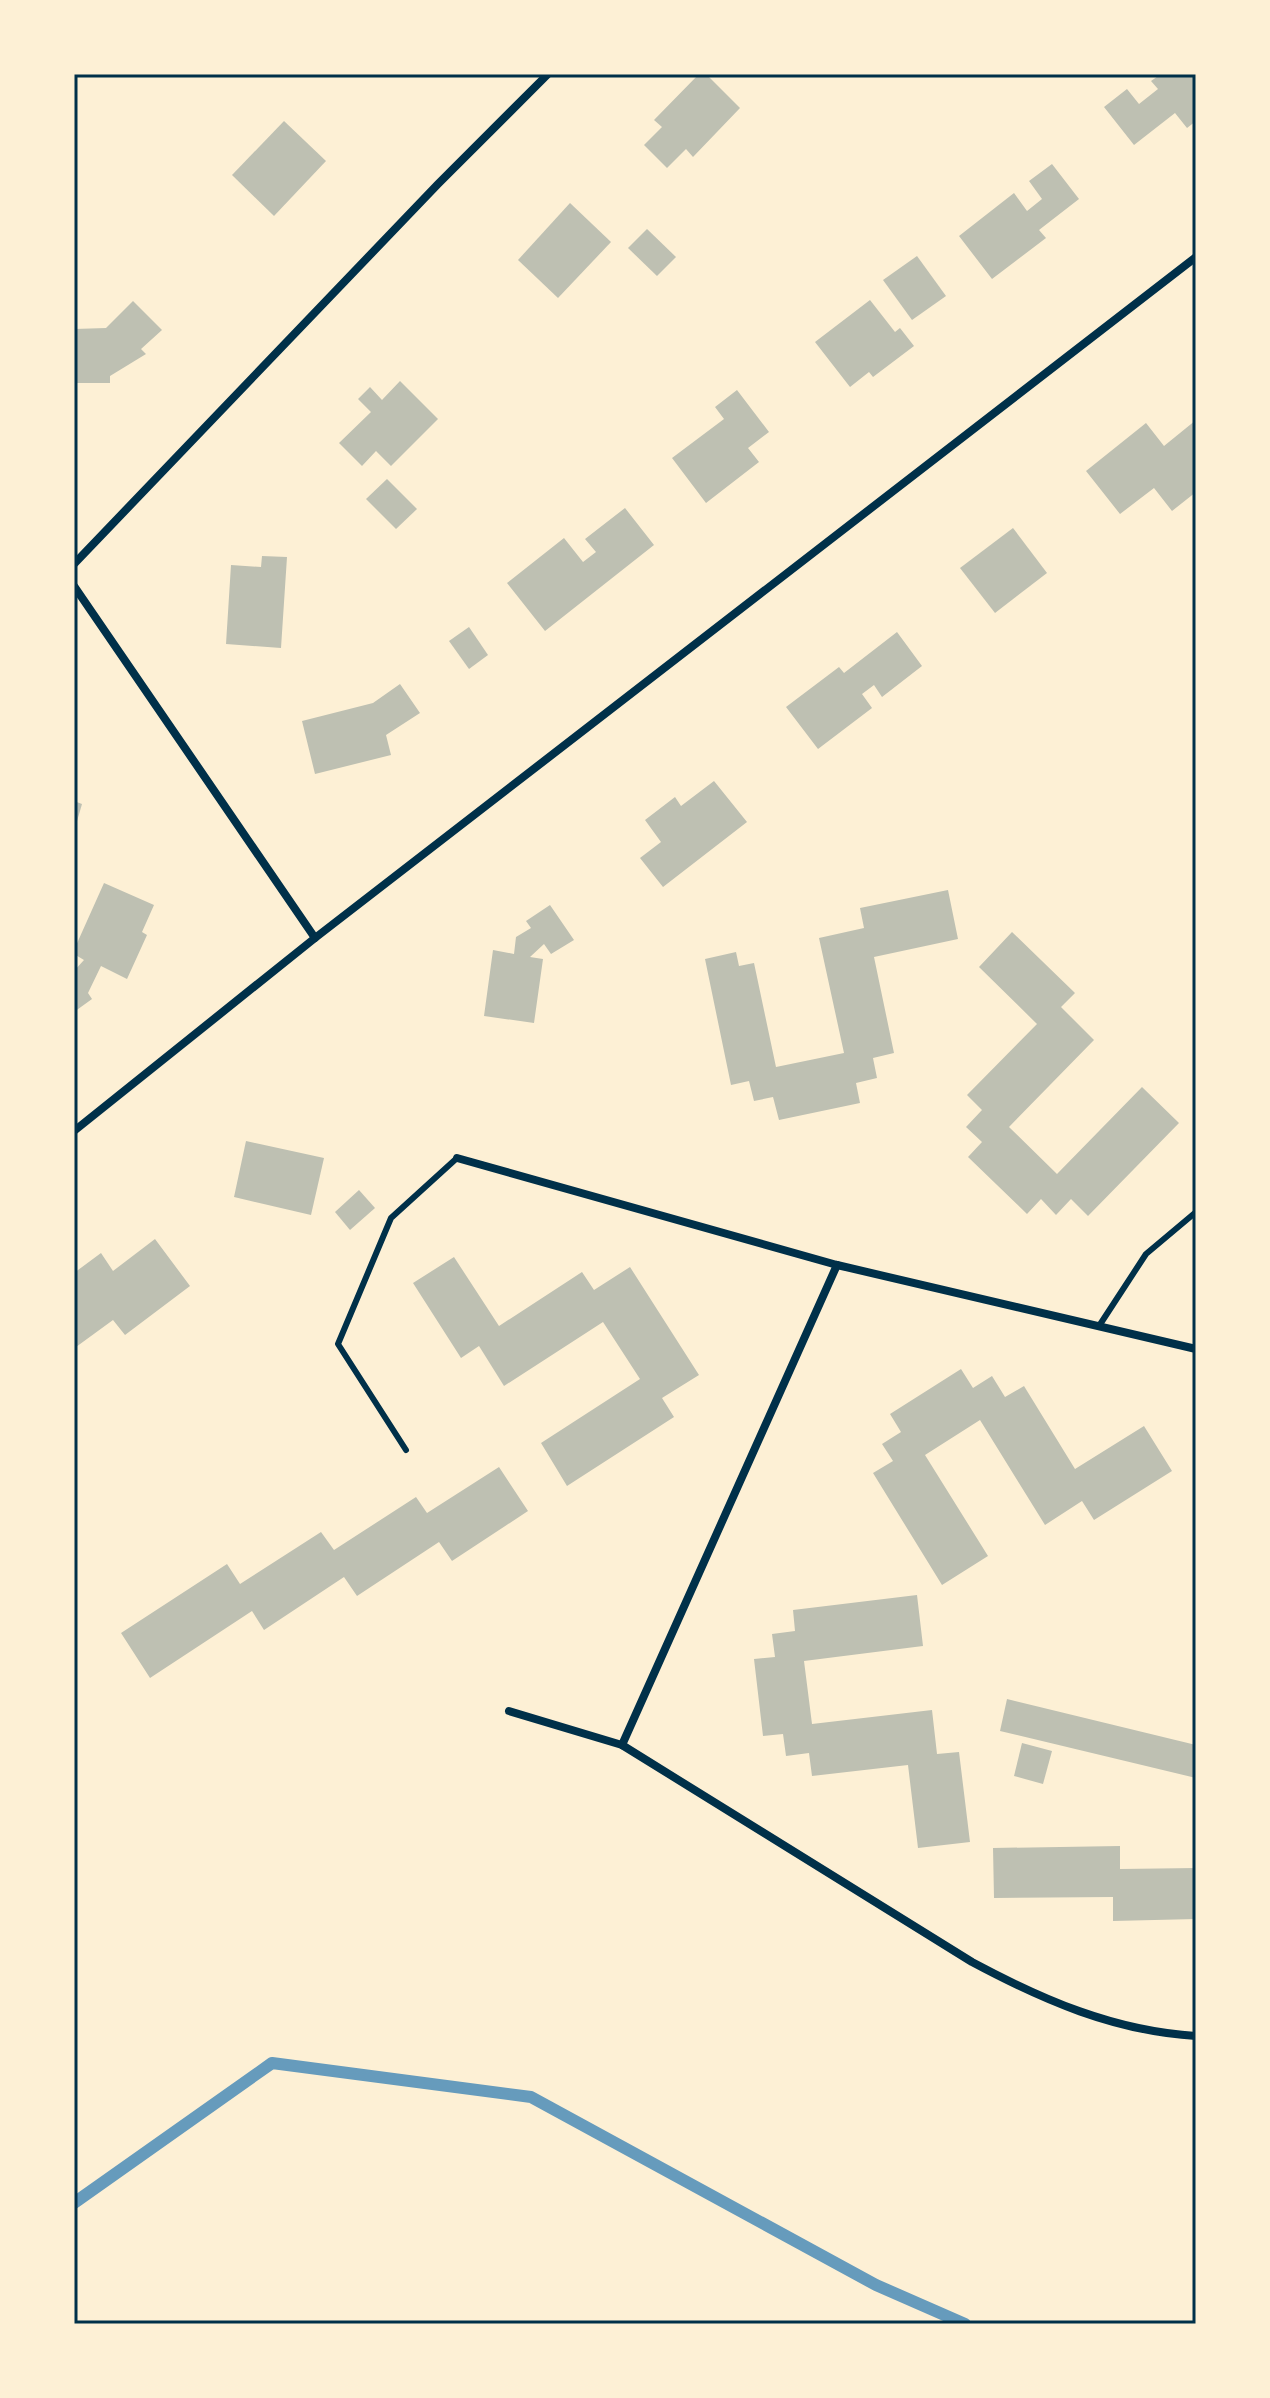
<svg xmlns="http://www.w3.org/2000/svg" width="1270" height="2398" viewBox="0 0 1270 2398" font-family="'Varela Round',sans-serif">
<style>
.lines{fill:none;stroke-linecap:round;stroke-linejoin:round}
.stream{stroke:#669bbc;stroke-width:12}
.building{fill:#bec0b2}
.service{stroke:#003049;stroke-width:6}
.minor{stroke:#003049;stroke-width:8}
.neatline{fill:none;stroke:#003049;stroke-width:3}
</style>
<rect width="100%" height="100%" fill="#fdf0d5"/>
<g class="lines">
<path class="stream" d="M74,2203L272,2063L531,2097L876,2285L965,2324"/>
</g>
<g class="building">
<path d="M699,74H706L740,108L693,157L686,149L667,168L644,145L662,127L654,120Z"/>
<path d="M1161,74H1196V121L1187,128L1175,113L1134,145L1104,107L1127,89L1139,104L1158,89L1151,81Z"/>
<path d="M284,121L326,161L274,216L232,175Z"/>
<path d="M1052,164L1079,199L1039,230L1046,238L992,279L959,236L1014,193L1027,211L1042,199L1029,181Z"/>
<path d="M570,203L611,242L558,298L518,260Z"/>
<path d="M647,229L676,257L657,276L628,248Z"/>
<path d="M917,256L946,296L912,320L883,280Z"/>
<path d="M870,300L895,332L900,328L914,346L873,377L869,372L850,387L815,342Z"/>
<path d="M133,301L162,330L141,349L146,354L110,376V383H74V329L106,328Z"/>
<path d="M400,381L438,419L391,466L376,451L362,466L339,443L371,412L358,399L370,387L382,400Z"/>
<path d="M737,390L769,432L748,448L759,462L706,503L672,458L724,419L715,407Z"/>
<path d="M1196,420V492L1172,511L1154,488L1120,514L1086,471L1146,423L1164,446Z"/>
<path d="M387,479L417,509L396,529L366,499Z"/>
<path d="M625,508L654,545L545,631L507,583L564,538L583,562L596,552L585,539Z"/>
<path d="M1013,528L1047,573L995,613L960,568Z"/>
<path d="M262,556L287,557L281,648L226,644L231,565L261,567Z"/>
<path d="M469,627L488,655L469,669L449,641Z"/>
<path d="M897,632L922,666L882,697L874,685L862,694L872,708L818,749L786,707L839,667L844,673Z"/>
<path d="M400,684L420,713L386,735L391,755L315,774L302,721L373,703Z"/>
<path d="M714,781L747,822L663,887L640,858L661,842L645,820L675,797L681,806Z"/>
<path d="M74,801L82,804L75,828H74Z"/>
<path d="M104,883L154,905L142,932L147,935L127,979L101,966L88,993L92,999L74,1012V971L84,960L74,954V950Z"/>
<path d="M948,890L958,939L874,957L894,1053L873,1058L877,1078L856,1083L860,1103L779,1120L773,1097L754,1101L749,1081L731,1085L705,959L736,952L739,966L754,963L776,1067L844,1053L819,938L864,928L860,908Z"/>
<path d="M550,905L574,940L551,954L544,944L530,957L543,959L534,1023L484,1016L493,950L514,954L516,937L531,928L526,921Z"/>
<path d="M1012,932L1075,993L1061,1007L1094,1040L1009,1127L1057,1174L1142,1087L1179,1123L1088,1216L1071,1199L1056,1215L1041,1199L1027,1214L968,1157L982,1142L966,1127L982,1110L967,1095L1037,1024L979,967Z"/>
<path d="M246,1141L324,1158L311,1215L234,1197Z"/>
<path d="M359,1190L375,1208L350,1230L335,1212Z"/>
<path d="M155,1239L190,1286L125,1335L113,1320L76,1347L74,1273L101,1253L113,1271Z"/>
<path d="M454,1257L499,1326L582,1272L594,1290L630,1267L699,1375L662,1398L674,1417L567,1486L541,1443L640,1379L603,1322L504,1386L479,1346L461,1358L413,1283Z"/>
<path d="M961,1369L973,1388L992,1376L1005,1397L1024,1386L1075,1469L1144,1426L1172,1471L1094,1520L1082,1501L1045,1525L980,1420L925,1455L988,1556L942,1585L873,1473L893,1461L882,1444L901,1432L890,1414Z"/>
<path d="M499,1467L528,1511L452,1561L439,1542L357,1596L344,1577L264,1630L252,1611L150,1678L121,1633L227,1564L240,1584L321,1532L334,1550L416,1497L427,1513Z"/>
<path d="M917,1595L923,1646L804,1661L812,1724L932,1710L937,1754L959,1752L970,1842L918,1848L908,1765L812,1776L809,1753L786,1756L783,1734L763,1736L754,1659L775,1657L772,1634L795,1631L793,1610Z"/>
<path d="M1007,1699L1196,1745V1778L1000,1731Z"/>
<path d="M1022,1743L1052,1751L1043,1784L1014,1776Z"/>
<path d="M1120,1846V1869L1196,1868V1919L1113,1921V1897L994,1898L993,1848Z"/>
</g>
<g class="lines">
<g class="service">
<path d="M1099,1326L1146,1254L1196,1212"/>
<path d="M406,1450L338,1344L391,1218L457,1158"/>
</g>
<g class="minor">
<path d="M74,564L438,184L548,74"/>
<path d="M74,586L315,938"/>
<path d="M74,1131L315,938L1196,257"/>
<path d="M457,1158L837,1265L1196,1349"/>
<path d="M509,1711L622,1745L972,1962C1043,2000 1114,2031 1196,2036"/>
<path d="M622,1745L837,1265"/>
</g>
</g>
<rect width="1270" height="2398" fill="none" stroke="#fdf0d5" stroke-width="152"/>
<rect x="76" y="76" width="1118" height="2246" class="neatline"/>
</svg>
